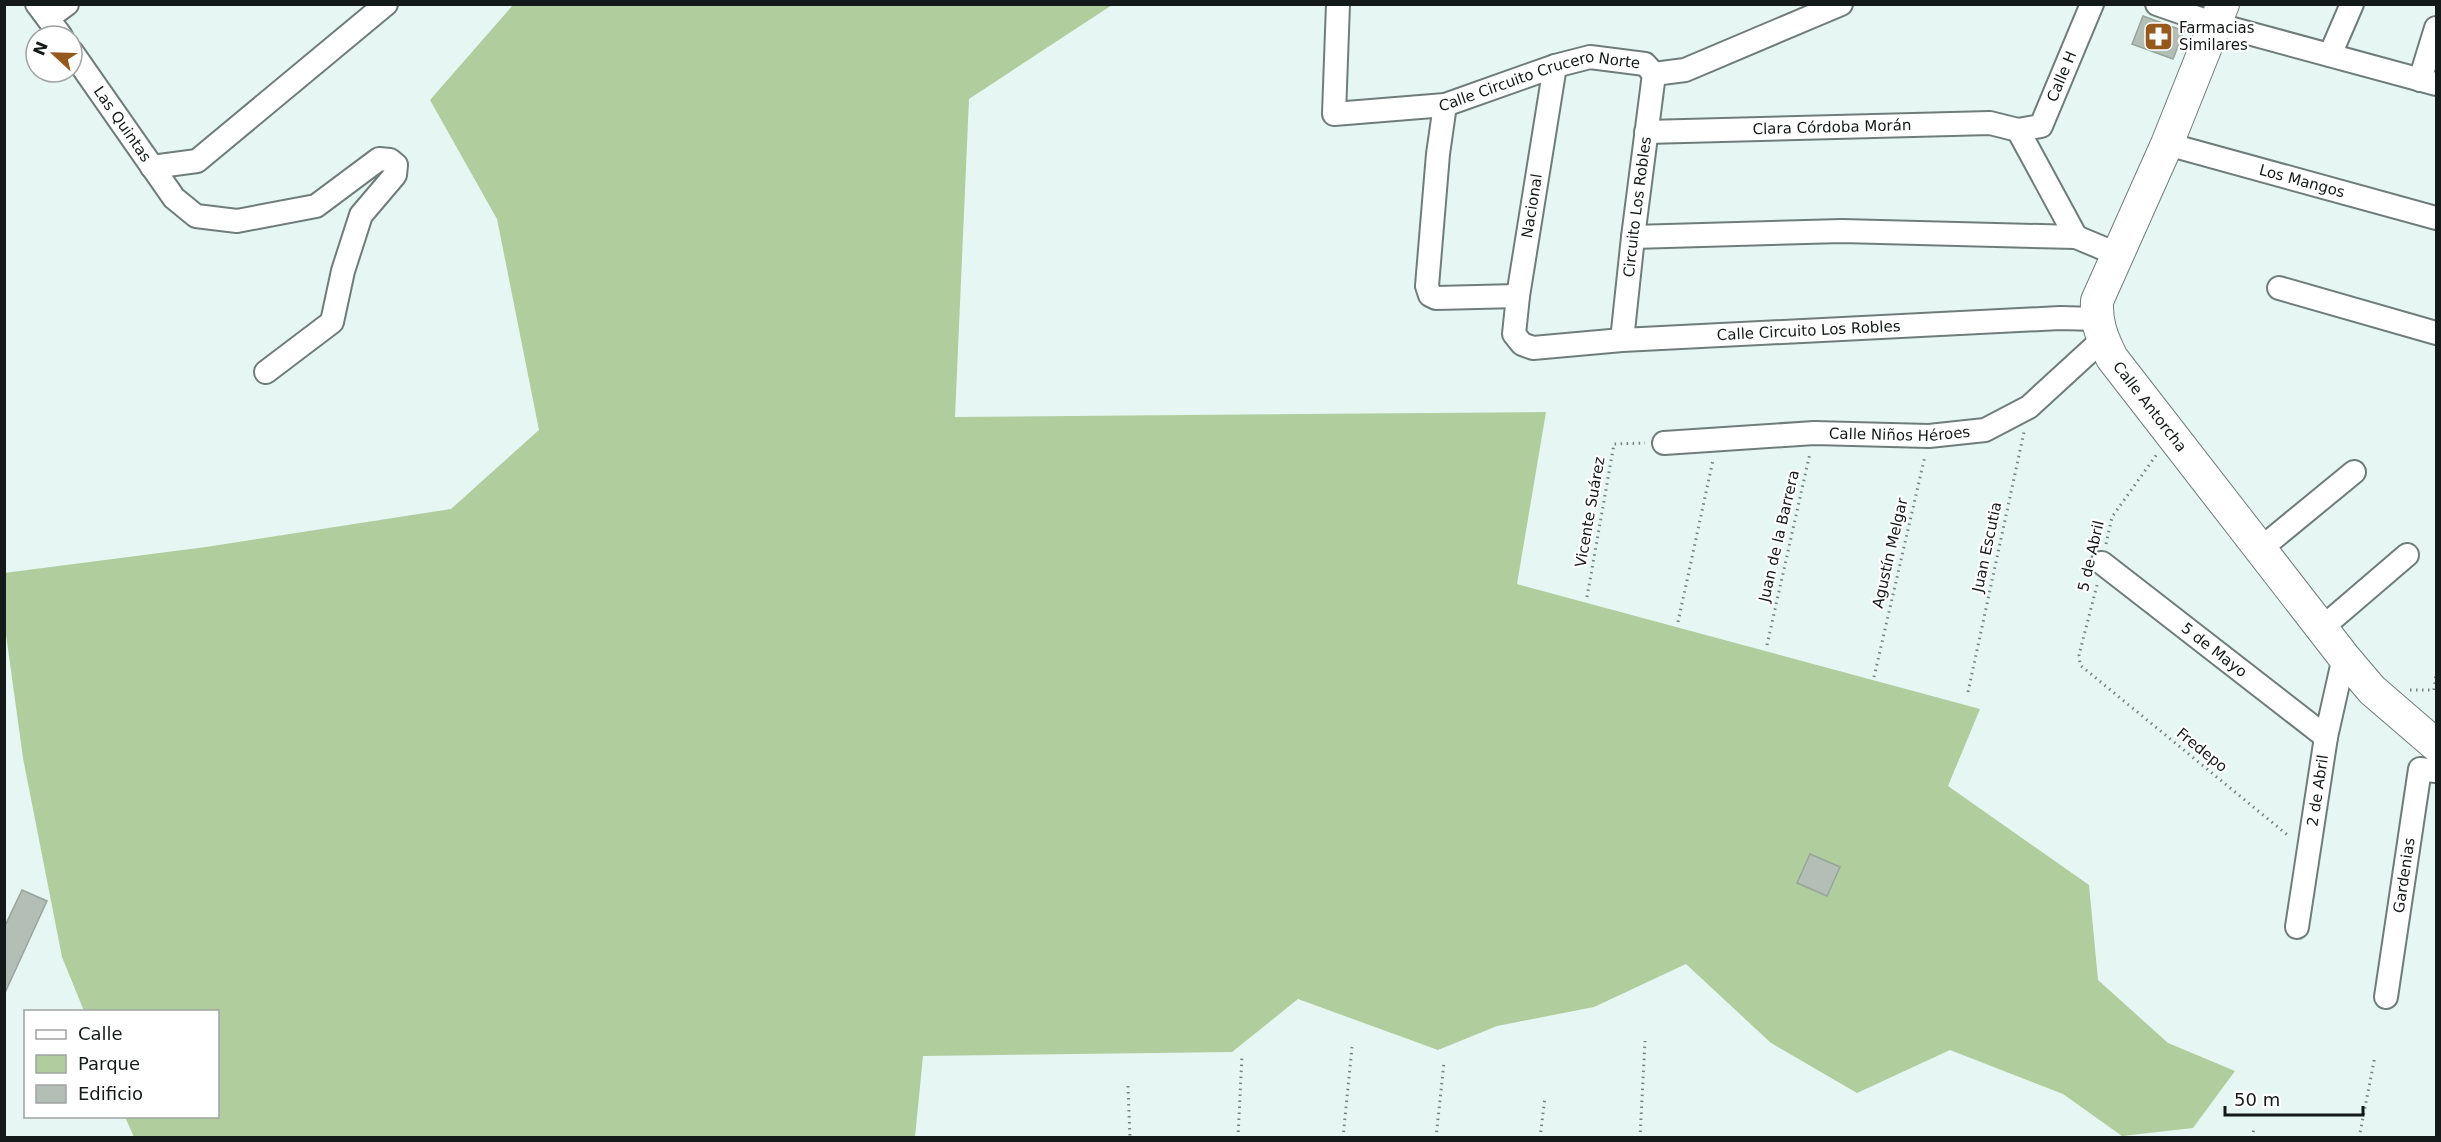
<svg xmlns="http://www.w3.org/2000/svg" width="2441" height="1142" viewBox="0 0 2441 1142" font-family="'DejaVu Sans',sans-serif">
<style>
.green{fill:#afcd9d}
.building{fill:#b2beb6;stroke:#98a49c;stroke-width:1.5}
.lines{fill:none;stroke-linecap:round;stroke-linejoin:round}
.street-casing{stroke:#6f7d7a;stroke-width:26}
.secondary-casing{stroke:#6f7d7a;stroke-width:34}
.path{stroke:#788381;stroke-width:3;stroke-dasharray:1.5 4.5;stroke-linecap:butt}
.street{stroke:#fff;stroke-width:22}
.secondary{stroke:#fff;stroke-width:32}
.labels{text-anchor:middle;stroke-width:4.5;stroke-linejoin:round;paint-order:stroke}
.poi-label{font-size:15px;fill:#141a19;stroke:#fff;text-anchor:start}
.street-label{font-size:15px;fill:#141a19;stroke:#fff}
</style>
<rect width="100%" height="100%" fill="#e6f6f2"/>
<path class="green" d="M513,5H1112L969,99L955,417L1546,412L1517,584L1980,709L1948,786L2089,885L2098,980L2168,1043L2235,1071L2193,1128L2122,1136L2063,1094L1950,1050L1857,1093L1771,1043L1686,964L1594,1007L1497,1026L1438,1050L1298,999L1232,1052L923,1056L915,1137H134L125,1117L218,1116V1012L84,1011L62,957L23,758L5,627L4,573L206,547L451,509L539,430L497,219L430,100Z"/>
<g class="building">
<path d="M2143,16L2184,31L2173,59L2132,44Z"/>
<path d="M1810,854L1840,867L1827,896L1797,883Z"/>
<path d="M22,890L47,901L4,995V928Z"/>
</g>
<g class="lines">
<defs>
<g id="street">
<path d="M37,4L61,36"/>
<path id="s1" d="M1338,4L1334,114L1445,105L1555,66L1590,57L1645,64L1654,74L1685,70L1841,4"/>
<path d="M2157,4L2215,24L2436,84"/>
<path d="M48,18L67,4"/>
<path id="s2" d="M72,52L174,198L196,216L237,221L316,206L379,159L390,160L396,165L395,175L361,215L343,271L332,322L266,372"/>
<path d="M2330,55L2352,4"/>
<path id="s3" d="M1555,66L1518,296L1514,334L1522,344L1533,348L1622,340L2060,318L2097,319"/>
<path d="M2420,80L2436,28"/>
<path d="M1445,105L1438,154L1427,286L1430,295L1436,298L1518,296"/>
<path d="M2018,130L2076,237"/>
<path id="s4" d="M1646,132L1990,123L2018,130L2041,126L2092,4"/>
<path id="s5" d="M2167,144L2436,218"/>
<path d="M152,167L197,161L386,4"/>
<path d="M1633,237L1842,231L2076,237L2119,255"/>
<path d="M2279,288L2436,333"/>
<path id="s6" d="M1622,340L1633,237L1654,74"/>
<path id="s7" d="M1664,443L1814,433L1929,436L1985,430L2029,407L2102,340"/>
<path d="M2259,550L2354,472"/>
<path id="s8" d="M2102,563L2326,737"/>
<path d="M2323,627L2407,555"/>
<path id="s9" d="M2297,927L2326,737L2344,657"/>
<path id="s10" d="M2386,997L2420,769L2436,771"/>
</g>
<g id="secondary">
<path id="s11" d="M2223,4L2167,144L2097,301C2096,323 2102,338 2112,358L2344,657L2372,690L2436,745"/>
</g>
</defs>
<use href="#street" class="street-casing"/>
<use href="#secondary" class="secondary-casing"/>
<g class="path">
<path d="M2106,544L2112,517L2157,454"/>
<path d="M2097,585L2079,655L2080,665L2290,837"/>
<path d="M1587,597L1614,444L1645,443"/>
<path d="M1678,622L1713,460"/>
<path d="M1767,645L1810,453"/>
<path d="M1874,677L1925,456"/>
<path d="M2410,690H2434L2436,674"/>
<path d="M1968,692L2024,432"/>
<path d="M1128,1086L1130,1138"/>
<path d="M1238,1138L1242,1055"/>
<path d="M1343,1138L1352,1047"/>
<path d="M1436,1138L1444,1062"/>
<path d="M1540,1138L1545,1097"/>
<path d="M1640,1138L1645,1041"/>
<path d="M1738,1138V1137"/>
<path d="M2252,1138L2254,1128"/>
<path d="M2359,1138L2375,1056"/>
</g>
<use href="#street" class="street"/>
<use href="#secondary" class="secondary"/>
</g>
<defs>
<symbol id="pharmacy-square" viewBox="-11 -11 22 22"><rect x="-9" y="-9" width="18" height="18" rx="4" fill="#96591c" stroke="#fff"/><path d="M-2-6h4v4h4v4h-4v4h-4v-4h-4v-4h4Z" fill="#fff"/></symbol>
</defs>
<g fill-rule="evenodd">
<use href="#pharmacy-square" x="2142" y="20" width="33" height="33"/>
</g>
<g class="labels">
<g class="poi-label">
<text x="2179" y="33">Farmacias<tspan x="2179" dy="17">Similares</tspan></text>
</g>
<g class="street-label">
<text dy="5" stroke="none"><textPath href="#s4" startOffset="450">Calle H</textPath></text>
<text dy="5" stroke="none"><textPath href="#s1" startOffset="320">Calle Circuito Crucero Norte</textPath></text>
<text dy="5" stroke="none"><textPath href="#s2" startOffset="88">Las Quintas</textPath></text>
<text dy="5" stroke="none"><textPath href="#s4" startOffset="186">Clara Córdoba Morán</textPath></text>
<text dy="5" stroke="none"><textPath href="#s5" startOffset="140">Los Mangos</textPath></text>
<text transform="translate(1532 206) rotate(-81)" y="5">Nacional</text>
<text dy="5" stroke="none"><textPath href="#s6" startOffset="134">Circuito Los Robles</textPath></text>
<text dy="5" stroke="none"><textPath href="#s3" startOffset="572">Calle Circuito Los Robles</textPath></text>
<text dy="5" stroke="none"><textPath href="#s11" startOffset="444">Calle Antorcha</textPath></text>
<text dy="5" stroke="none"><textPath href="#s7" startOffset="236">Calle Niños Héroes</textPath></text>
<text transform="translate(1590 512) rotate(-80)" y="5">Vicente Suárez</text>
<text transform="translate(1779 536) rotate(-77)" y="5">Juan de la Barrera</text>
<text transform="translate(1987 547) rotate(-78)" y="5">Juan Escutia</text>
<text transform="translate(1890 553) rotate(-77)" y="5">Agustín Melgar</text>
<text transform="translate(2091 556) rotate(-77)" y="5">5 de Abril</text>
<text dy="5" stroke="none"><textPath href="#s8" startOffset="142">5 de Mayo</textPath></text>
<text transform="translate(2202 750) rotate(39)" y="5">Fredepo</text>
<text dy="5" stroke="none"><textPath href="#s9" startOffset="138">2 de Abril</textPath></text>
<text dy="5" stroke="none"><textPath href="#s10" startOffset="123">Gardenias</textPath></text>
</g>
</g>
<rect width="2441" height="1142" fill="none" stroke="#141a19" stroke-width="12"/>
<rect x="24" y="1010" width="195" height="108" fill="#ffffff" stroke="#a1a3a3" stroke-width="1.5"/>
<rect x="36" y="1030" width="30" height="9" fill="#ffffff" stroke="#a1a3a3" stroke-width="1.5"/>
<text x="78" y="1040" font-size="18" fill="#141a19">Calle</text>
<rect x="36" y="1055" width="30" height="18" fill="#afcd9d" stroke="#a1a3a3" stroke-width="1.5"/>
<text x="78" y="1070" font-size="18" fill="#141a19">Parque</text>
<rect x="36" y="1085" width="30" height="18" fill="#b2beb6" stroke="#a1a3a3" stroke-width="1.5"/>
<text x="78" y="1100" font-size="18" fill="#141a19">Edificio</text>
<g transform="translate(54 54) rotate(292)"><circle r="28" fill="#ffffff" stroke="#a1a3a3" stroke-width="1.5"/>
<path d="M0-4.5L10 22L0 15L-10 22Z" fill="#96591c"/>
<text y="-9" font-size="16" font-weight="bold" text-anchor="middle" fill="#141a19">N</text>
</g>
<path d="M2225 1106v9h138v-9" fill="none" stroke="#141a19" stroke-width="3"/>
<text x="2234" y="1106" font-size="18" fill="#141a19" stroke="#ffffff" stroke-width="4.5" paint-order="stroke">50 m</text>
</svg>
